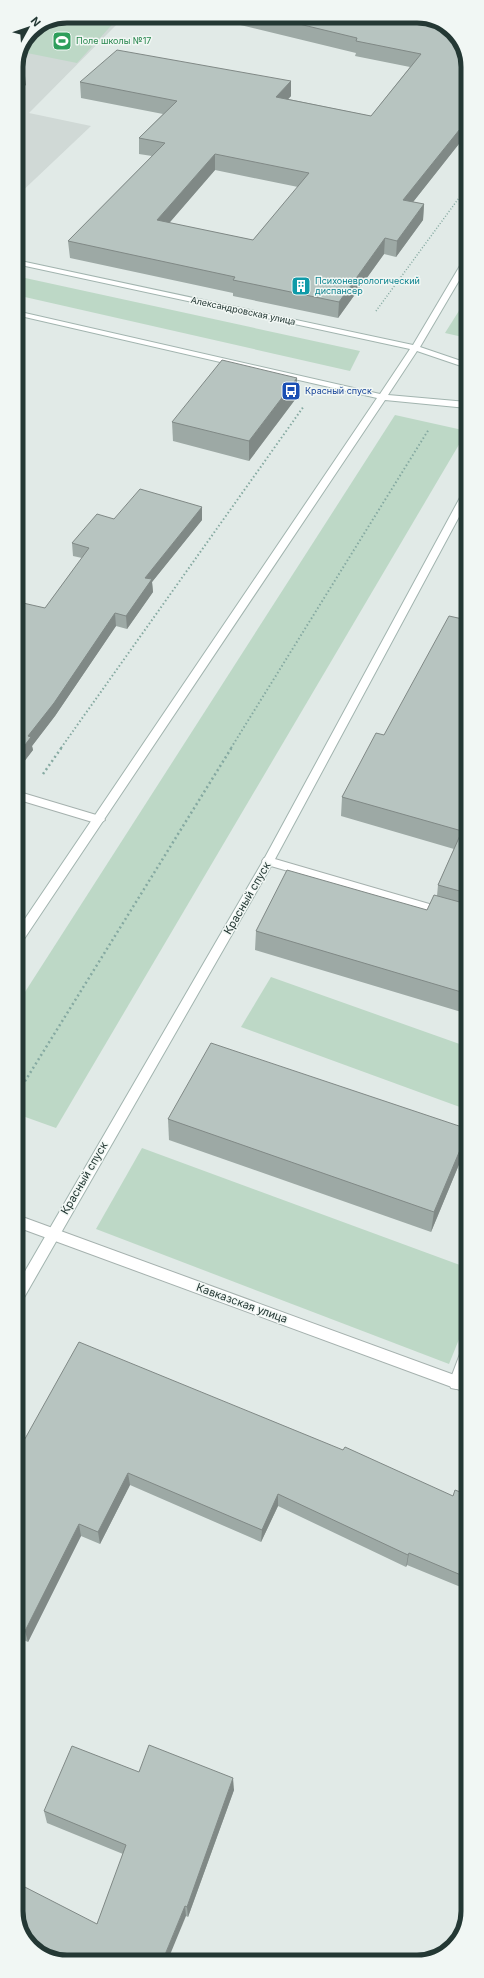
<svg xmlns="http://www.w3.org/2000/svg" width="484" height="1978" viewBox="0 0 484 1978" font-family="Inter,sans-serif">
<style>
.built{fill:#d0d9d6}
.green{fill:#bdd8c6}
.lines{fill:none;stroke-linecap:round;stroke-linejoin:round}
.lane-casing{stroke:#a5b1ae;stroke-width:2}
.street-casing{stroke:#a5b1ae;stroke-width:2}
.secondary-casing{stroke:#a2b4af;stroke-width:2}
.path-far2{stroke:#85a9a1;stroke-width:1.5;stroke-dasharray:1 2;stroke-linecap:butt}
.path-far1{stroke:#85a9a1;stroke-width:2;stroke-dasharray:1.5 2.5;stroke-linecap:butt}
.path{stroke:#85a9a1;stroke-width:2.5;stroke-dasharray:2 3;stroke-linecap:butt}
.lane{fill:#fff;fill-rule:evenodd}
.street{fill:#fff;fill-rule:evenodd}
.secondary{fill:#fff;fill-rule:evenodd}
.wall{fill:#9da9a5;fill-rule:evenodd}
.shaded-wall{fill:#808986}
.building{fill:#b7c4c0;stroke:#808986;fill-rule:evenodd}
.labels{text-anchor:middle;stroke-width:3;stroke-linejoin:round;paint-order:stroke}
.far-leisure-label{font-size:9px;fill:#27864d;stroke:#f1f7f4;text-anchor:start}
.far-culture-label{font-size:9px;fill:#0d838f;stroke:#f1f7f4;text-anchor:start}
.far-street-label{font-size:9px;fill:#243834;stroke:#f1f7f4}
.far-transit-label{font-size:9px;fill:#164399;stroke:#f1f7f4;text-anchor:start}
.street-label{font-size:11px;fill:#243834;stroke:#f1f7f4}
.rim{fill:none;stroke:#243834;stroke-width:5}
</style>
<rect width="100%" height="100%" fill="#e1eae7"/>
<path class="built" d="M67,16H125L29,113L91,126L16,197V67L31,31Z"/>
<g class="green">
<path d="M67,16H120L77,63L22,52L31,31Z"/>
<path d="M16,276L360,351L350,371L16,295Z"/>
<path d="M467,298V338L445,333Z"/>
<path d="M395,415L467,431L56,1128L17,1114L16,1006Z"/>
<path d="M271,977L468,1047V1110L241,1027Z"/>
<path d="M142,1148L468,1268V1317L449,1364L96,1229Z"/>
</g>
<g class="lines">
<defs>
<g id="lane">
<path d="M16,791L103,817L105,820L99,824L16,799Z"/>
<path d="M268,857L467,915V923L264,864L262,861L264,858Z"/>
<path d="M468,1344V1370L461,1388L456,1389L451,1388L449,1383L463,1346Z"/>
</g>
<path id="street" d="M17,1215L468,1380V1393L17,1227Z"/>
<g id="secondary">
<path d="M464,259H467V267L420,347L467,363V368L417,351L388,395L467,402V408L385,400L20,945L16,946V932L377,398L16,315V311L380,394L410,349L16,264V260L413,345Z"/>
<path d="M467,491V502L274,861L22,1301L17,1303V1285L263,861L462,494Z"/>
</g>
</defs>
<use href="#lane" class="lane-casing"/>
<use href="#street" class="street-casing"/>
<use href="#secondary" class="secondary-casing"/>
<path class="path-far2" d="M376,311L467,187"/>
<g class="path-far1">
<path d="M61,748L304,406"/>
<path d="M231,748L429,429"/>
</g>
<g class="path">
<path d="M43,774L62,747"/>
<path d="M17,1094L232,747"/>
</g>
<use href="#lane" class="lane"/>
<use href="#street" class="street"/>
<use href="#secondary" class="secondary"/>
</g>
<g class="wall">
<path d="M228,16H424L467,57V141L462,140L413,202L424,204L423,220L396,257L384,254L338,318L233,296V293L70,258L68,241L152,156L139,154V138L163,114L81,98L80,82L291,81V96L288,99L371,116L410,67L355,56L356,53L228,22ZM215,170L298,187L253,240L169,223Z"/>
<path d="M297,378V397L249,461L173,441L172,422Z"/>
<path d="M202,507V520L152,582L153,592L127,629L116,626L55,716L32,746L33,750L16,772V611L45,608L82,558L73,556L72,543L114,519Z"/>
<path d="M467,620L468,1014L255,950L256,931L427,910L437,896L438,885L454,849L341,816L342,797L384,735Z"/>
<path d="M168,1119L468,1129V1134L465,1150L431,1232L169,1140Z"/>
<path d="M17,1453L453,1496L468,1495V1590L407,1565L406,1567L278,1506L261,1542L130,1485L100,1544L81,1536L28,1642L17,1637Z"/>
<path d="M139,1772L234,1790L188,1917L186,1916L97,1924L123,1854L47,1823L44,1811Z"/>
</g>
<g class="shaded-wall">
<path d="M24,67L26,85L16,93V74Z"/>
<path d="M291,81V96L276,112V97Z"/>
<path d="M464,124L462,140L402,216L403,200Z"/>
<path d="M215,154V170L158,236L157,220Z"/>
<path d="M424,204L423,220L396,257L397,241Z"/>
<path d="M385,238L384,254L338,318L339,302Z"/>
<path d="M297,378V397L249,461V441Z"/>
<path d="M202,507V520L152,582L153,592L127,629L126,616L145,578Z"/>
<path d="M115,613L116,626L55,716L32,746L33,750L16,772V757L28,736Z"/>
<path d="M468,1131L465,1150L431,1232L434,1212Z"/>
<path d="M128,1473L130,1485L100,1544L98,1532Z"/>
<path d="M278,1494V1506L261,1542L262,1530Z"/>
<path d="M79,1524L81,1536L28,1642L25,1631Z"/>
<path d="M409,1553L407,1565L406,1567L408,1555Z"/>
<path d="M233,1778L234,1790L188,1917L187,1907Z"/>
<path d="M185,1906L186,1916L167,1962H162Z"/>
</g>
<g class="building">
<path d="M266,16H424L451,29L467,57V125L464,124L403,200L424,204L397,241L385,238L339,302L233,280L235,277L68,241L165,143L139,138L177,101L80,82L117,50L291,81L276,97L371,116L421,54L356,41L357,38ZM215,154L309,173L253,240L157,220Z"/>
<path d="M16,65L24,67L16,74Z"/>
<path d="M222,360L297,378L249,441L172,422Z"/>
<path d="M140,489L202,507L145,578L152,579L126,616L115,613L54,703L28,736L31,737L16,757V611L23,603L45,608L89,548L72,543L97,514L114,519Z"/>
<path d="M449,616L467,620V893L438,885L462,831L342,797L376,733L384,735Z"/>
<path d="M287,870L427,910L434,895L467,904L468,994L256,931Z"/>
<path d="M211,1043L468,1129V1131L434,1212L168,1119Z"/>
<path d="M79,1342L343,1450L345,1447L453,1496L455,1490L468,1495V1578L409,1553L408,1555L278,1494L262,1530L128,1473L98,1532L79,1524L25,1631L17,1627V1453Z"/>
<path d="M149,1745L233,1778L187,1907L185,1906L162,1962H63L33,1949L17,1921V1883L97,1924L126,1845L44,1811L72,1746L139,1772Z"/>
</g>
<defs>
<symbol id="stadium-square" viewBox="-11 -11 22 22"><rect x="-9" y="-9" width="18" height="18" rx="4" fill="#2e9e5b" stroke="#f1f7f4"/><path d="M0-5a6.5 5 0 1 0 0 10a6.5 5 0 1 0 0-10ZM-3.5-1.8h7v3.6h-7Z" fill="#fff"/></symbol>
<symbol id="building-square" viewBox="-11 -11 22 22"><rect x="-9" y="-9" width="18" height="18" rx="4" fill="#0f9aa8" stroke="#f1f7f4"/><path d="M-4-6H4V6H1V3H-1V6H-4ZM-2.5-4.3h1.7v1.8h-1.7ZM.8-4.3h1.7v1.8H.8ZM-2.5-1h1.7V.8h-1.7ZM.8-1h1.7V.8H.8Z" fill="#fff"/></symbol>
<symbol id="bus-square" viewBox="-11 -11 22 22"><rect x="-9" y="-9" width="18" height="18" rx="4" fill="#1a4fb4" stroke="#f1f7f4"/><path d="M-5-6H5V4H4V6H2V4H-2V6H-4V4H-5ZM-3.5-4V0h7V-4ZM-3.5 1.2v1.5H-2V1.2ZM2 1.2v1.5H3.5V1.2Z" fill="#fff"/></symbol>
</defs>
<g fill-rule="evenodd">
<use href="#stadium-square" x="51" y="30" width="22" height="22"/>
<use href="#building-square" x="290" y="275" width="22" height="22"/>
<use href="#bus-square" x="280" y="380" width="22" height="22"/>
</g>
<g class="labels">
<g class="far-leisure-label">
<text x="76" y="44">Поле школы №17</text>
</g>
<g class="far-culture-label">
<text x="315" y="284">Психоневрологический<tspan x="315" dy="10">диспансер</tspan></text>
</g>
<g class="far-street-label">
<text transform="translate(243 311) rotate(12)" y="3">Александровская улица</text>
</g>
<g class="far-transit-label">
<text x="305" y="394">Красный спуск</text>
</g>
<g class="street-label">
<text transform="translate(247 898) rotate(-60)" y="4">Красный спуск</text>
<text transform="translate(84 1178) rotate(-60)" y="4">Красный спуск</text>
<text transform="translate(242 1303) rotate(20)" y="4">Кавказская улица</text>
</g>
</g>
<path d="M0 0H484V1978H0ZM67 23H417A44 44 0 0 1 461 67V1911A44 44 0 0 1 417 1955H67A44 44 0 0 1 23 1911V67A44 44 0 0 1 67 23Z" fill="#f1f7f4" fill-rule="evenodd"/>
<path class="rim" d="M67 23H417A44 44 0 0 1 461 67V1911A44 44 0 0 1 417 1955H67A44 44 0 0 1 23 1911V67A44 44 0 0 1 67 23Z"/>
<g transform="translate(28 28) rotate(50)" stroke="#f1f7f4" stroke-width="3" paint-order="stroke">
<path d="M0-3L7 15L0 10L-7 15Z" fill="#243834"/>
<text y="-6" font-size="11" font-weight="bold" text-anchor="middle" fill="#243834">N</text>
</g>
</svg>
